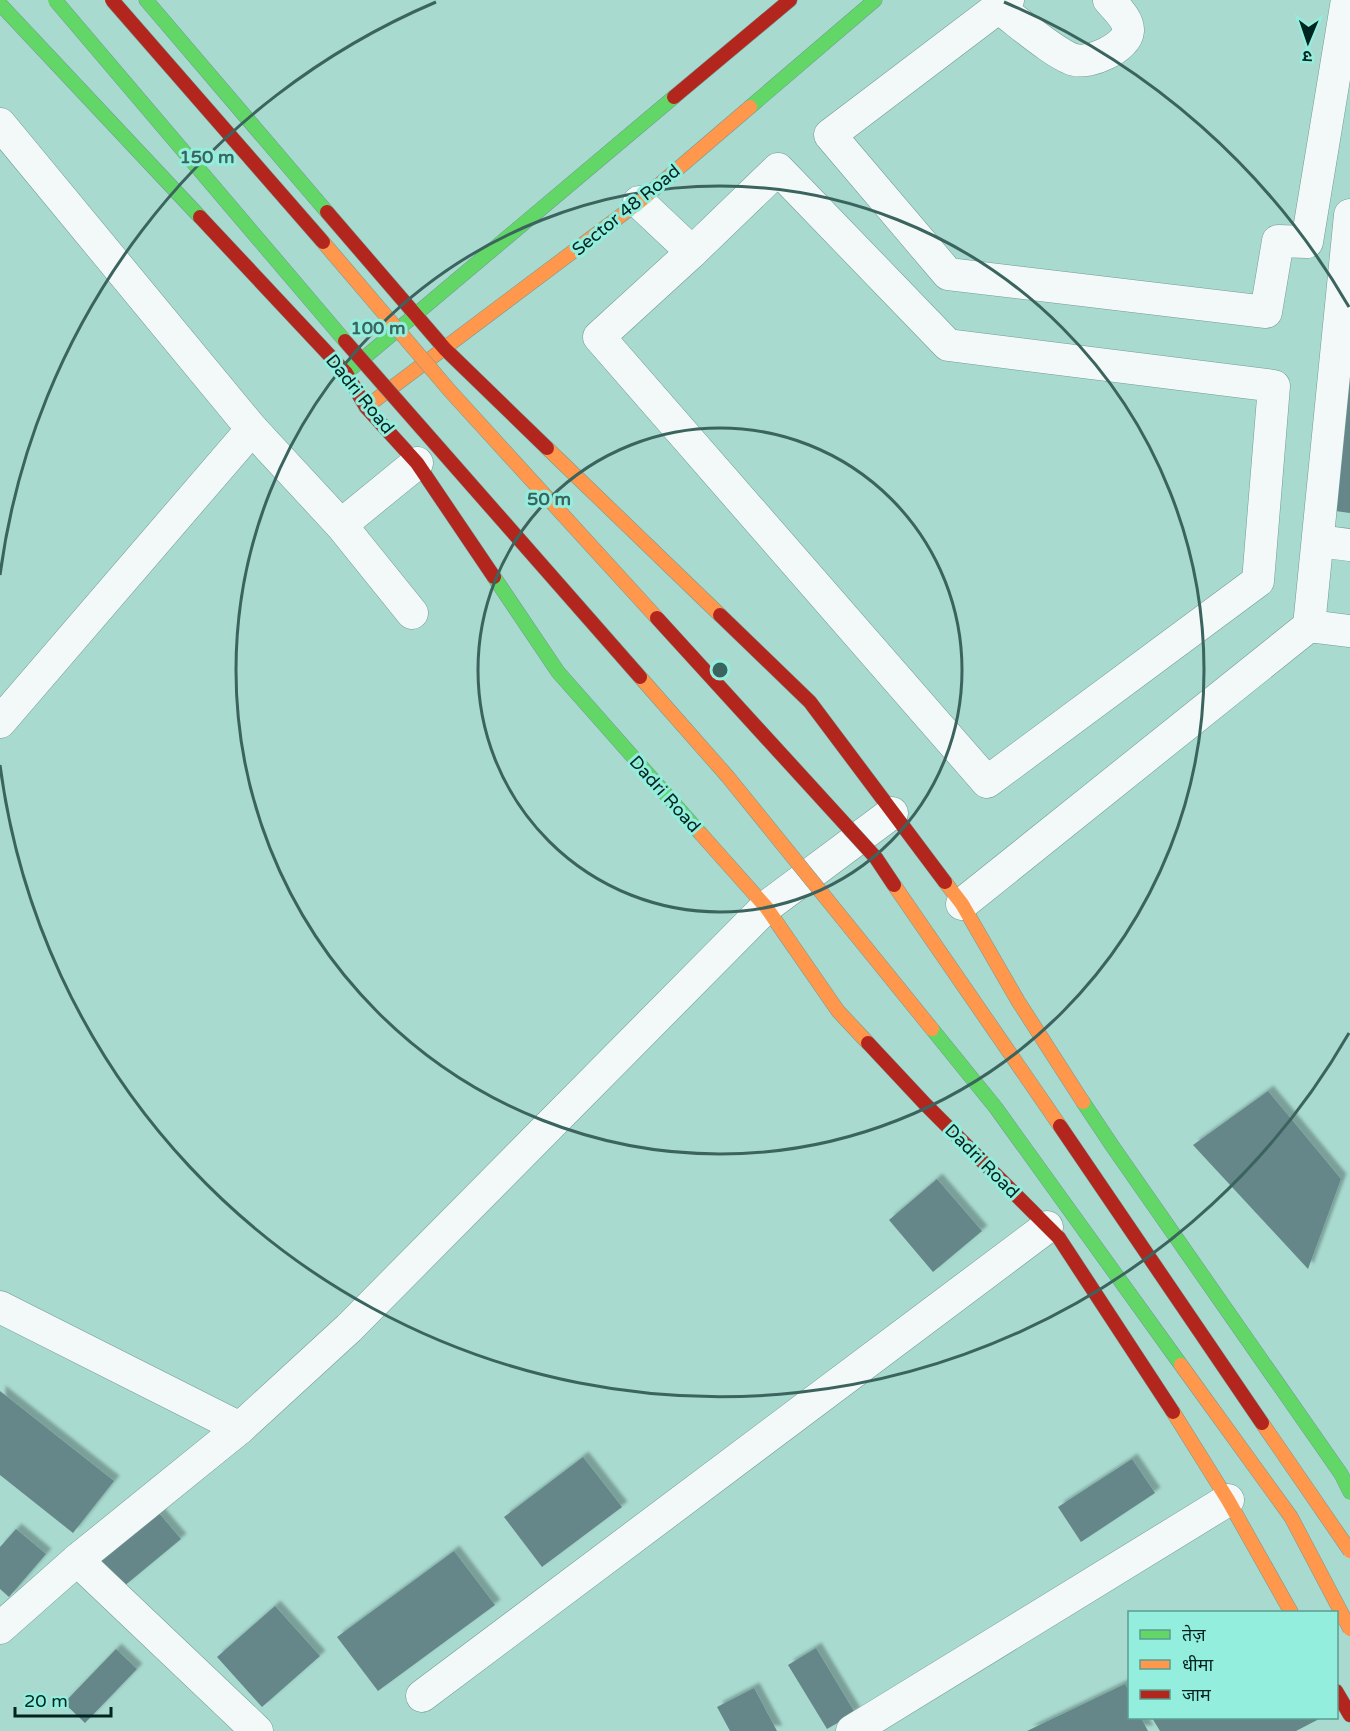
<svg xmlns="http://www.w3.org/2000/svg" width="1350" height="1731" viewBox="0 0 1350 1731" font-family="'Varela Round','Noto Sans Devanagari',sans-serif">
<style>
.building{fill:#658789;filter:url(#shadow)}
.lines{fill:none;stroke-linecap:round;stroke-linejoin:round}
.street-casing{stroke:#729b94;stroke-width:33}
.fast-casing{stroke:#729b94;stroke-width:15}
.slow-casing{stroke:#729b94;stroke-width:15}
.jam-casing{stroke:#729b94;stroke-width:15}
.street{stroke:#f2f9f8;stroke-width:32}
.fast{stroke:#63d668;stroke-width:14}
.slow{stroke:#ff974d;stroke-width:14}
.jam{stroke:#b3261e;stroke-width:14}
.fast-bridge-casing{stroke:#729b94;stroke-width:15;stroke-linecap:butt}
.slow-bridge-casing{stroke:#729b94;stroke-width:15;stroke-linecap:butt}
.jam-bridge-casing{stroke:#729b94;stroke-width:15;stroke-linecap:butt}
.fast-bridge{stroke:#63d668;stroke-width:14}
.slow-bridge{stroke:#ff974d;stroke-width:14}
.jam-bridge{stroke:#b3261e;stroke-width:14}
.ring{fill:none;stroke:#3b645e;stroke-width:3}
.labels{text-anchor:middle;stroke-width:6;stroke-linejoin:round;paint-order:stroke}
.street-label{font-size:18px;fill:#002520;stroke:#94eedd}
.centre{fill:#3b645e;stroke:#94eedd;stroke-width:3}
.ring-label{font-size:18px;text-anchor:middle;font-weight:bold;fill:#3b645e;stroke:#94eedd;stroke-width:6;stroke-linejoin:round;paint-order:stroke}
</style>
<defs>
<filter id="shadow"><feDropShadow dx="5.5" dy="-5.5" stdDeviation="1.5" flood-color="#0004"/></filter>
</defs>
<rect width="100%" height="100%" fill="#a8dad0"/>
<g class="building">
<path d="M1344,378L1350,379V513L1328,510Z"/>
<path d="M1268,1091L1341,1179L1308,1269L1193,1145Z"/>
<path d="M937,1179L982,1231L933,1272L889,1220Z"/>
<path d="M0,1391L114,1481L73,1533L0,1475Z"/>
<path d="M583,1457L622,1507L542,1567L504,1517Z"/>
<path d="M1132,1459L1155,1493L1081,1542L1058,1507Z"/>
<path d="M152,1505L181,1539L123,1587L95,1554Z"/>
<path d="M16,1529L46,1554L9,1597L0,1589V1547Z"/>
<path d="M454,1551L495,1605L378,1691L337,1637Z"/>
<path d="M275,1606L320,1656L262,1707L217,1657Z"/>
<path d="M816,1648L855,1713L827,1729L788,1665Z"/>
<path d="M116,1649L137,1669L85,1723L64,1703Z"/>
<path d="M1125,1684L1130,1693V1718H1141L1148,1731H1027Z"/>
<path d="M754,1688L777,1731H730L717,1707Z"/>
<path d="M1152,1718H1321L1296,1731H1160Z"/>
</g>
<g class="lines">
<defs>
<g id="street">
<path d="M1008,0L830,135L948,274L1266,312L1278,241L1307,242L1347,0"/>
<path d="M999,8C1016,20 1057,56 1075,60C1089,64 1127,48 1128,31C1129,20 1116,8 1109,0"/>
<path d="M0,124L252,429L341,525L412,613"/>
<path d="M778,169L948,345L1274,386L1258,581L987,782L599,337L692,252Z"/>
<path d="M639,202L692,252"/>
<path d="M341,525L417,463"/>
<path d="M1318,541L1350,545"/>
<path d="M1309,626L1350,215"/>
<path d="M0,722L252,429"/>
<path d="M962,904L1309,626L1350,631"/>
<path d="M0,1307L240,1428"/>
<path d="M77,1560L257,1731"/>
<path d="M0,1628L77,1560L240,1428L349,1328L766,907L892,813"/>
<path d="M422,1696L1047,1227"/>
<path d="M852,1731L1228,1500"/>
</g>
<g id="fast">
<path d="M146,0L327,212"/>
<path d="M0,4L200,217"/>
<path d="M750,107L875,0"/>
<path d="M346,373L674,97"/>
<path d="M494,577L558,672L701,834"/>
<path d="M1083,1102L1113,1147L1341,1474L1350,1492"/>
</g>
<g id="slow">
<path d="M366,407L639,202L750,107"/>
<path d="M547,448L720,615"/>
<path d="M701,834L766,907L838,1011L868,1043"/>
<path d="M945,882L962,904L1018,1001L1083,1102"/>
<path d="M1173,1412L1228,1500L1291,1612"/>
</g>
<g id="jam">
<path d="M674,97L790,0"/>
<path d="M327,212L445,349L547,448"/>
<path d="M200,217L346,373L366,407L417,463L494,577"/>
<path d="M720,615L810,702L945,882"/>
<path d="M868,1043L926,1105L1059,1238L1173,1412"/>
<path d="M1336,1691L1350,1715"/>
</g>
</defs>
<use href="#street" class="street-casing"/>
<use href="#fast" class="fast-casing"/>
<use href="#slow" class="slow-casing"/>
<use href="#jam" class="jam-casing"/>
<use href="#street" class="street"/>
<use href="#fast" class="fast"/>
<use href="#slow" class="slow"/>
<use href="#jam" class="jam"/>
<defs>
<g id="fast-bridge">
<path d="M55,0L345,341"/>
<path d="M932,1029L996,1108L1181,1365"/>
</g>
<g id="slow-bridge">
<path d="M323,242L450,391L657,618"/>
<path d="M640,677L728,777L932,1029"/>
<path d="M894,885L1060,1126"/>
<path d="M1181,1365L1291,1517L1350,1629"/>
<path d="M1262,1423L1350,1551"/>
</g>
<g id="jam-bridge">
<path d="M112,0L323,242"/>
<path d="M345,341L640,677"/>
<path d="M657,618L876,858L894,885"/>
<path d="M1060,1126L1262,1423"/>
</g>
</defs>
<use href="#fast-bridge" class="fast-bridge-casing"/>
<use href="#slow-bridge" class="slow-bridge-casing"/>
<use href="#jam-bridge" class="jam-bridge-casing"/>
<use href="#fast-bridge" class="fast-bridge"/>
<use href="#slow-bridge" class="slow-bridge"/>
<use href="#jam-bridge" class="jam-bridge"/>
</g>
<g class="ring">
<circle cx="720" cy="670" r="242"/>
<circle cx="720" cy="670" r="484"/>
<path d="M1349 1033A726 726 0 0 1 0 765M0 575A726 726 0 0 1 436 2M1004 2A726 726 0 0 1 1349 307"/>
</g>
<g class="labels">
<g class="street-label">
<text transform="translate(626 210) rotate(-39)" y="6">Sector 48 Road</text>
<text transform="translate(360 394) rotate(51)" y="6">Dadri Road</text>
<text transform="translate(665 794) rotate(48)" y="6">Dadri Road</text>
<text transform="translate(982 1161) rotate(45)" y="6">Dadri Road</text>
</g>
</g>
<circle cx="720" cy="670" r="9" class="centre"/>
<g class="ring-label">
<text x="207" y="163">150 m</text>
<text x="378" y="334">100 m</text>
<text x="549" y="505">50 m</text>
</g>
<rect x="1128" y="1611" width="210" height="108" fill="#94eedd" stroke="#599e91" stroke-width="1.5"/>
<rect x="1140" y="1630" width="30" height="9" fill="#63d668" stroke="#599e91" stroke-width="1.5"/>
<text x="1182" y="1641" font-size="18" fill="#002520">तेज़</text>
<rect x="1140" y="1660" width="30" height="9" fill="#ff974d" stroke="#599e91" stroke-width="1.5"/>
<text x="1182" y="1671" font-size="18" fill="#002520">धीमा</text>
<rect x="1140" y="1690" width="30" height="9" fill="#b3261e" stroke="#599e91" stroke-width="1.5"/>
<text x="1182" y="1701" font-size="18" fill="#002520">जाम</text>
<g transform="translate(1308 42) rotate(182)" stroke="#94eedd" stroke-width="4.5" paint-order="stroke">
<path d="M0-4.5L10 22L0 15L-10 22Z" fill="#002520"/>
<text y="-9" font-size="16" font-weight="bold" text-anchor="middle" fill="#002520">उ</text>
</g>
<path d="M15 1707v9h96v-9" fill="none" stroke="#002520" stroke-width="3"/>
<text x="24" y="1707" font-size="18" fill="#002520" stroke="#94eedd" stroke-width="4.5" paint-order="stroke">20 m</text>
</svg>
